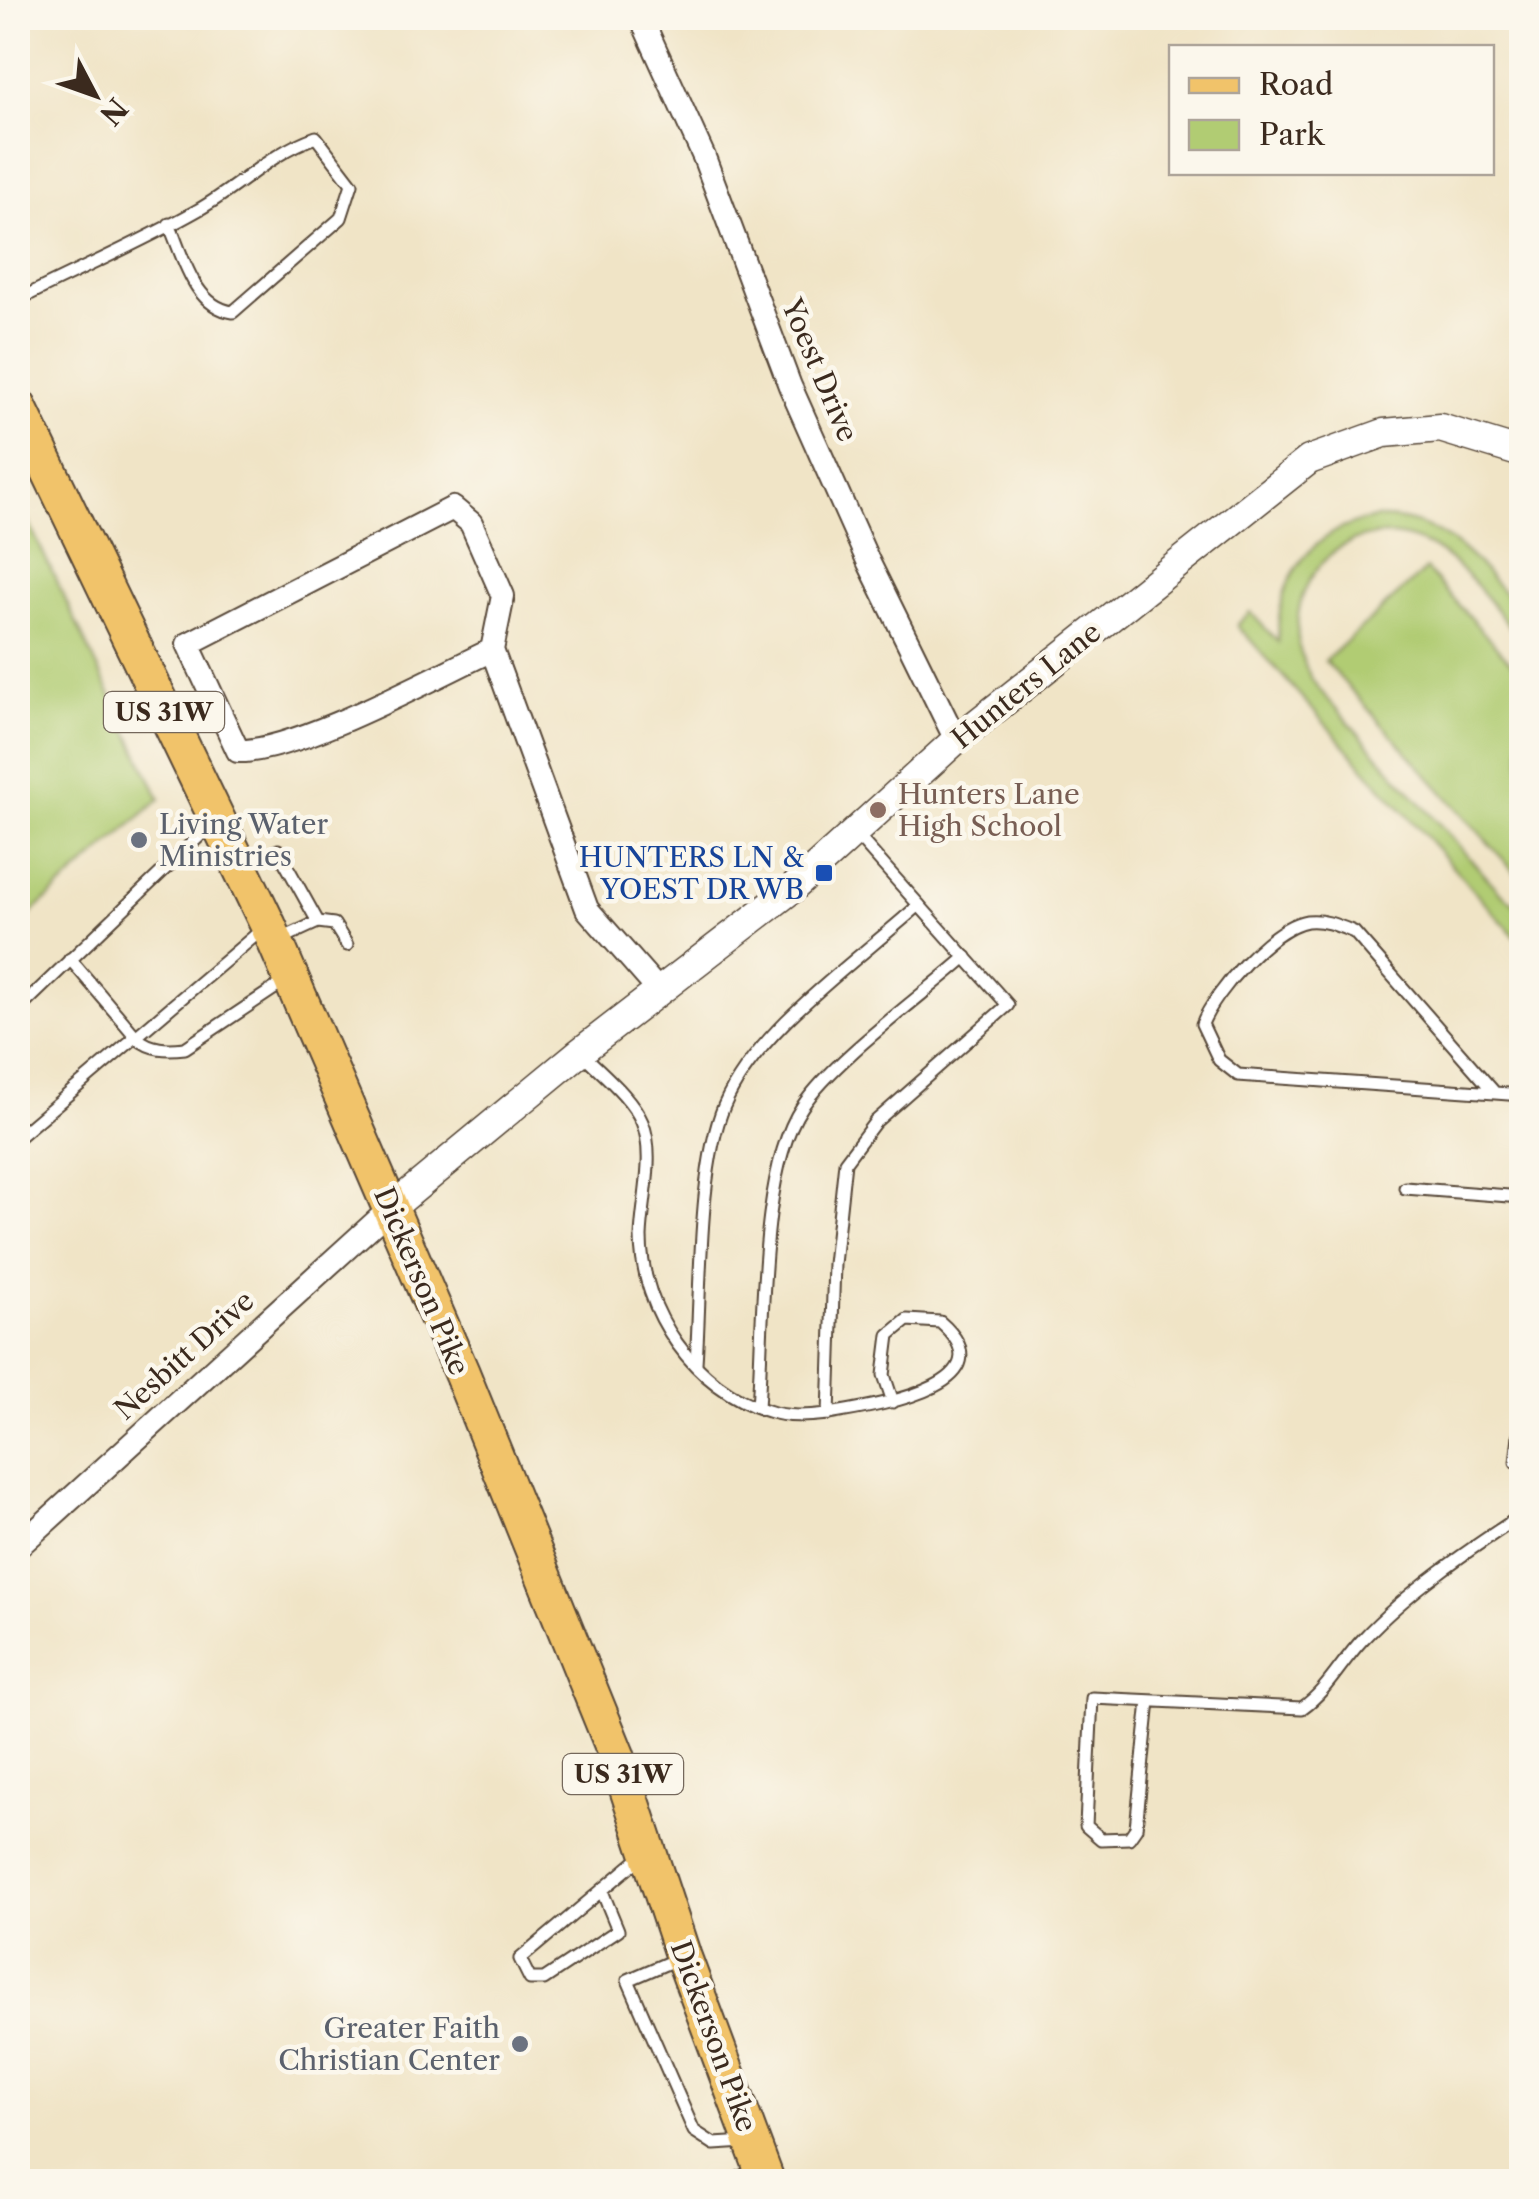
<svg xmlns="http://www.w3.org/2000/svg" width="1539" height="2199" viewBox="0 0 1539 2199" font-family="'Libre Caslon Text',serif">
<style>
.green{fill:#b1cc73;stroke:#767b48;stroke-width:2.5}
.lines{fill:none;stroke-linecap:round;stroke-linejoin:round}
.service-casing{stroke:#564637;stroke-width:15}
.minor-casing{stroke:#564637;stroke-width:26}
.tertiary-casing{stroke:#564637;stroke-width:31}
.primary-casing{stroke:#564637;stroke-width:39}
.service{stroke:#fff;stroke-width:11}
.minor{stroke:#fff;stroke-width:22}
.tertiary{stroke:#fff;stroke-width:28}
.primary{stroke:#f1c36a;stroke-width:35}
.education-dot{fill:#8d6e63;stroke:#fbf7ec;stroke-width:4}
.worship-dot{fill:#6b7280;stroke:#fbf7ec;stroke-width:4}
.transit-dot{fill:#1a4fb4;stroke:#fbf7ec;stroke-width:4}
.labels{text-anchor:middle;stroke-width:9;stroke-linejoin:round;paint-order:stroke}
.shield{fill:#fbf7ec;stroke:#75685c;stroke-width:2.5}
.shield-label{font-size:25px;font-weight:bold;fill:#3b2a1e}
.street-label{font-size:28px;fill:#3b2a1e;stroke:#fbf7ec}
.education-label{font-size:28px;fill:#785e54;stroke:#fbf7ec;text-anchor:start}
.worship-label{font-size:28px;fill:#5b616d;stroke:#fbf7ec;text-anchor:start}
.transit-label{font-size:28px;fill:#164399;stroke:#fbf7ec;text-anchor:end}
</style>
<rect width="100%" height="100%" fill="#fbf7ec"/>
<filter id="ink" filterUnits="userSpaceOnUse"><feTurbulence type="fractalNoise" baseFrequency=".01" numOctaves="2"/><feDisplacementMap in="SourceGraphic" scale="20" xChannelSelector="R" yChannelSelector="G"/><feConvolveMatrix kernelMatrix="1 2 1 2 8 2 1 2 1" color-interpolation-filters="sRGB"/></filter>
<filter id="wash" filterUnits="userSpaceOnUse"><feTurbulence type="fractalNoise" baseFrequency=".0048" numOctaves="4" result="noise"/><feDisplacementMap in="SourceGraphic" scale="40" xChannelSelector="R" yChannelSelector="G"/><feGaussianBlur stdDeviation="2.25" result="paint"/><feColorMatrix in="noise" values="0 0 0 0 0 0 0 0 0 0 0 0 0 0 0 0 0 1.4 0 .05"/><feComposite in="paint" operator="in"/></filter>
<g filter="url(#wash)">
<rect width="100%" height="100%" fill="#f0e4c6"/>
<g class="green">
<path d="M18,500L160,799L18,925Z"/>
<path d="M1376,518C1446,516 1479,565 1521,612V640C1493,608 1463,560 1423,543C1331,504 1261,612 1318,688L1500,892L1521,909V943L1237,625L1250,612L1278,642C1276,577 1312,529 1376,518Z"/>
<path d="M1426,569L1521,674V879L1325,661Z"/>
</g>
</g>
<g filter="url(#ink)">
<g class="lines">
<defs>
<g id="service">
<path d="M18,300C77,270 140,243 198,210C239,187 272,152 316,137L352,184L341,218L233,312C194,307 183,256 169,224"/>
<path d="M243,866L278,850L318,922"/>
<path d="M281,939L318,922L334,924L347,945"/>
<path d="M70,959L137,1038C151,1050 167,1050 185,1048L287,980"/>
<path d="M18,1010L213,823"/>
<path d="M582,1053C601,1073 631,1096 642,1122C656,1154 642,1202 641,1237C641,1311 695,1389 768,1411C788,1418 809,1416 829,1414L834,1264L845,1162L875,1122L1008,1005L854,832"/>
<path d="M1495,1093L1354,932C1339,926 1324,919 1307,921C1271,927 1215,992 1202,1024L1219,1060L1238,1075L1495,1093L1522,1095"/>
<path d="M18,1137L264,928"/>
<path d="M1405,1188L1522,1197"/>
<path d="M696,1363C701,1292 698,1168 724,1106C757,1029 857,961 919,905"/>
<path d="M758,1407C764,1326 759,1171 802,1107C833,1060 921,997 966,957"/>
<path d="M1522,1409L1516,1462L1522,1463"/>
<path d="M829,1414C867,1407 1015,1387 940,1322L907,1320L889,1335L884,1375L893,1402"/>
<path d="M1149,1701L1136,1828L1129,1838L1101,1839L1086,1826L1092,1698L1302,1708C1328,1690 1341,1662 1363,1639C1408,1591 1467,1551 1522,1515"/>
<path d="M602,1891L618,1930L544,1979H530L520,1959L646,1853"/>
<path d="M679,1958L628,1980L694,2131L714,2144L746,2142"/>
<path d="M731,2182L757,2168"/>
</g>
<g id="minor">
<path d="M641,18L704,157L790,386L869,563L956,740"/>
<path d="M492,650C434,677 295,753 238,751L188,644L453,508L471,523L503,596L492,650L587,909L659,991"/>
<path d="M18,1547L391,1208"/>
</g>
<path id="tertiary" d="M391,1208L580,1052L792,889L956,740L1309,460L1384,433L1440,428L1522,453"/>
<path id="primary" d="M18,406L268,925L462,1374L616,1754L683,1956L767,2182"/>
</defs>
<use href="#service" class="service-casing"/>
<use href="#minor" class="minor-casing"/>
<use href="#tertiary" class="tertiary-casing"/>
<use href="#primary" class="primary-casing"/>
<use href="#service" class="service"/>
<use href="#minor" class="minor"/>
<use href="#tertiary" class="tertiary"/>
<use href="#primary" class="primary"/>
</g>
</g>
<circle class="education-dot" cx="878" cy="810" r="10"/>
<g class="worship-dot">
<circle cx="139" cy="840" r="10"/>
<circle cx="520" cy="2044" r="10"/>
</g>
<rect class="transit-dot" x="814" y="863" width="20" height="20" rx="5"/>
<g class="labels">
<g class="shield">
<rect x="104" y="692" width="120" height="40" rx="8"/>
<rect x="563" y="1754" width="120" height="40" rx="8"/>
</g>
<g class="shield-label">
<text x="164" y="721">US 31W</text>
<text x="623" y="1783">US 31W</text>
</g>
<g class="street-label">
<text transform="translate(820 370) rotate(67)" y="10">Yoest Drive</text>
<text transform="translate(1026 685) rotate(-39)" y="10">Hunters Lane</text>
<text transform="translate(422 1281) rotate(67)" y="10">Dickerson Pike</text>
<text transform="translate(184 1355) rotate(-42)" y="10">Nesbitt Drive</text>
<text transform="translate(714 2036) rotate(70)" y="10">Dickerson Pike</text>
</g>
<g class="education-label">
<text x="898" y="804">Hunters Lane<tspan x="898" dy="32">High School</tspan></text>
</g>
<g class="worship-label">
<text x="159" y="834">Living Water<tspan x="159" dy="32">Ministries</tspan></text>
<text x="500" y="2038" text-anchor="end">Greater Faith<tspan x="500" dy="32">Christian Center</tspan></text>
</g>
<g class="transit-label">
<text x="804" y="867">HUNTERS LN &amp;<tspan x="804" dy="32">YOEST DR WB</tspan></text>
</g>
</g>
<rect width="1539" height="2199" fill="none" stroke="#fbf7ec" stroke-width="60"/>
<rect x="1169" y="45" width="325" height="130" fill="#fbf7ec" stroke="#aea59a" stroke-width="2.5"/>
<rect x="1189" y="78" width="50" height="15" fill="#f1c36a" stroke="#aea59a" stroke-width="2.5"/>
<text x="1259" y="95" font-size="30" fill="#3b2a1e">Road</text>
<rect x="1189" y="120" width="50" height="30" fill="#b1cc73" stroke="#aea59a" stroke-width="2.5"/>
<text x="1259" y="145" font-size="30" fill="#3b2a1e">Park</text>
<g transform="translate(95 95) rotate(131)" stroke="#fbf7ec" stroke-width="8" paint-order="stroke">
<path d="M0-8L18 38L0 25L-18 38Z" fill="#3b2a1e"/>
<text y="-15" font-size="28" font-weight="bold" text-anchor="middle" fill="#3b2a1e">N</text>
</g>
</svg>
